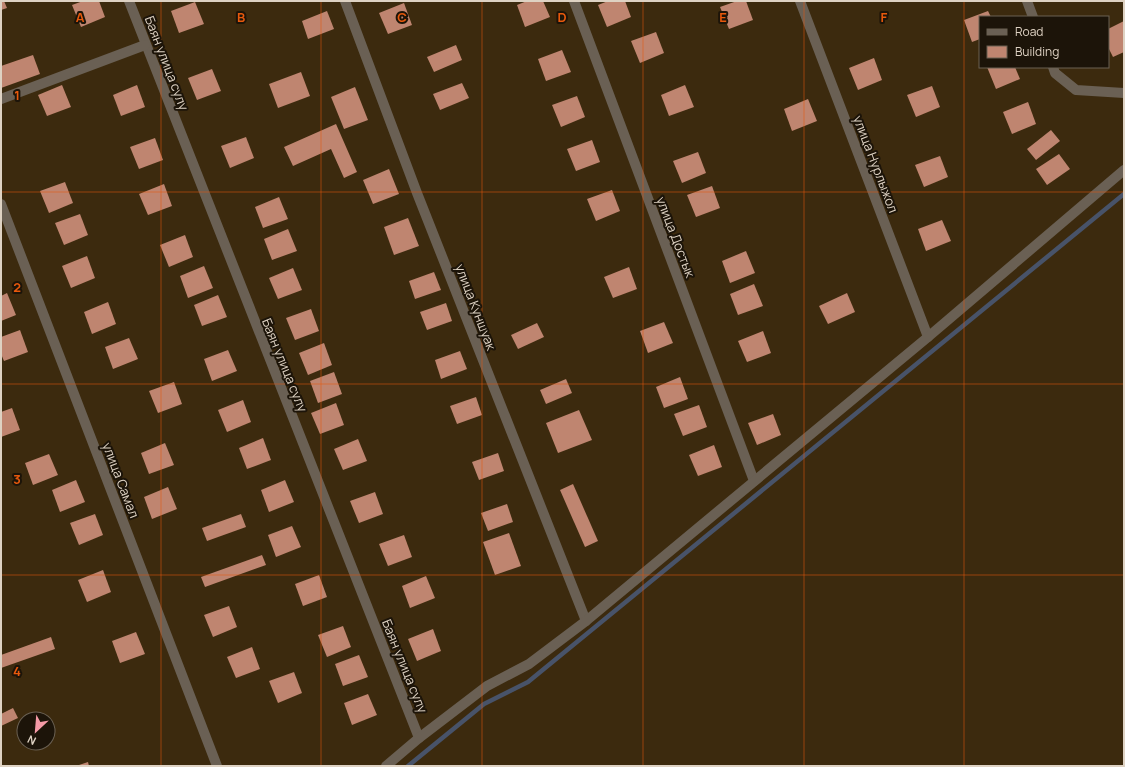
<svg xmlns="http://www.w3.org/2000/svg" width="1125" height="767" viewBox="0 0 1125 767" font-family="Manrope,sans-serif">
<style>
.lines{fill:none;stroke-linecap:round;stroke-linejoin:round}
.stream{stroke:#485369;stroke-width:4.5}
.building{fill:#bf8570}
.minor{stroke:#6a6054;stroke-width:10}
.grid{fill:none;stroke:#e8590c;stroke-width:1;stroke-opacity:0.55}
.labels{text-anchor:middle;stroke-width:4;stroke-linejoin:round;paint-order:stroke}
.street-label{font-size:13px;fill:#ded2c3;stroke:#1c1409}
.grid-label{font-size:13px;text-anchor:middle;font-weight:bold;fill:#e8590c;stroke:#1c1409;stroke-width:4;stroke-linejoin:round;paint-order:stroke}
</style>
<rect width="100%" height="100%" fill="#3c2a0e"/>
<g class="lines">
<path class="stream" d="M408,766L484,704L528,682L1124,194"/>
</g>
<g class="building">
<path d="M1,1H4L7,8L1,10Z"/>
<path d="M83,1H99L105,17L81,27L72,5Z"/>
<path d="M527,1H543L550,17L525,27L517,5Z"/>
<path d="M608,1H625L631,17L607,27L598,5Z"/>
<path d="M737,1H746L753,20L729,29L720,7Z"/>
<path d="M195,2L204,24L179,33L171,11Z"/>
<path d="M404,3L412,25L388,34L379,13Z"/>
<path d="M327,11L334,29L308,39L302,21Z"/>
<path d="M988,11L991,17H980V39L972,42L964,20Z"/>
<path d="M1124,21V52L1113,57L1108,47V29Z"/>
<path d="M656,32L664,53L640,63L631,41Z"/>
<path d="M456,45L462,60L434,72L427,57Z"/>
<path d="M562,50L571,72L546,81L538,59Z"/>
<path d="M33,55L40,74L1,88V66Z"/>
<path d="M874,58L882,80L858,90L849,68Z"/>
<path d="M987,67H1015L1020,79L996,89Z"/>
<path d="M212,69L221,91L197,100L188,78Z"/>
<path d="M301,72L310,96L278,108L269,84Z"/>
<path d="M462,83L469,98L440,110L433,94Z"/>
<path d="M62,85L71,107L47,116L38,95Z"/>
<path d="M137,85L145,107L121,116L113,95Z"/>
<path d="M685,85L694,107L669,116L661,95Z"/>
<path d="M932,86L940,107L916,117L907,95Z"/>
<path d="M355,87L368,120L344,129L331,97Z"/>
<path d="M577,96L585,117L561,127L552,105Z"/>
<path d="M808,99L817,121L792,131L784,109Z"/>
<path d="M1028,102L1036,124L1012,134L1003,112Z"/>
<path d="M336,124L357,172L344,178L331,149L293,166L284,147Z"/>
<path d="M1051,130L1060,141L1036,160L1027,149Z"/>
<path d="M246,137L254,158L230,168L221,146Z"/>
<path d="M155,138L163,160L139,169L130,147Z"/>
<path d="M592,140L600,162L576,171L567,149Z"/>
<path d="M698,152L706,173L682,183L673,161Z"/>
<path d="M1059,154L1070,169L1047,185L1036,169Z"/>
<path d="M940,156L948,177L924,187L915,165Z"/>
<path d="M389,169L399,194L373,204L363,180Z"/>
<path d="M65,182L73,203L49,213L40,191Z"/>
<path d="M164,184L172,206L148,215L139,194Z"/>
<path d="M712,186L720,208L696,217L687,195Z"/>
<path d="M612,190L620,211L596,221L587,199Z"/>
<path d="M279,197L288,219L263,228L255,207Z"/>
<path d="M80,214L88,235L64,245L55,223Z"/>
<path d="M408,218L419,246L394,255L384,227Z"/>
<path d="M942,220L951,241L926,251L918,229Z"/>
<path d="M288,229L297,251L272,260L264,239Z"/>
<path d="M185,235L193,257L169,267L160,245Z"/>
<path d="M746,251L755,273L730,283L722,261Z"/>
<path d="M87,256L95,278L71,288L62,266Z"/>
<path d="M204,266L213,288L188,298L180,276Z"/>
<path d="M629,267L637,289L613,298L604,277Z"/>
<path d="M293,268L302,290L278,299L269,278Z"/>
<path d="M434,272L441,290L415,299L409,281Z"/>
<path d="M754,284L763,306L738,315L730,294Z"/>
<path d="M7,293L16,315L1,321V296Z"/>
<path d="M847,293L855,312L828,324L819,306Z"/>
<path d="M218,295L227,317L202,326L194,305Z"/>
<path d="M108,302L116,324L92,334L84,312Z"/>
<path d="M446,303L452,321L427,330L420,312Z"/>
<path d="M311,309L319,331L295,340L286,318Z"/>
<path d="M664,322L673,343L648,353L640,331Z"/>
<path d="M537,323L544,337L518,349L511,335Z"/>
<path d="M20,330L28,352L4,361L1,354V337Z"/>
<path d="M763,331L771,353L747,362L738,341Z"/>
<path d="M129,338L138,359L113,369L105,347Z"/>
<path d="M324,343L332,365L308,375L299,353Z"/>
<path d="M228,350L237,371L212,381L204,359Z"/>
<path d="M460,351L467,369L441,379L435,360Z"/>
<path d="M334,372L342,394L318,403L310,381Z"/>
<path d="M680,377L688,399L664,408L656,387Z"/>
<path d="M566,379L572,393L546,404L540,390Z"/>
<path d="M174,382L182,404L158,413L149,391Z"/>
<path d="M476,397L482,415L457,424L450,406Z"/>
<path d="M243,400L251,422L227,432L218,410Z"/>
<path d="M336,403L344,425L320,434L311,413Z"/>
<path d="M699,405L707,427L683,436L674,414Z"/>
<path d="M12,408L20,430L1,437V412Z"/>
<path d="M579,410L592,440L558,453L546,423Z"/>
<path d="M773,414L781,435L757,445L748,423Z"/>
<path d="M263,438L271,460L247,469L239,448Z"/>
<path d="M358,439L367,461L343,470L334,449Z"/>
<path d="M165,443L174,465L149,474L141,453Z"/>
<path d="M714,445L722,467L698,476L689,455Z"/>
<path d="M498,453L504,471L479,480L472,462Z"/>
<path d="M49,454L58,475L33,485L25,463Z"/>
<path d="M76,480L85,502L60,512L52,490Z"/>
<path d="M285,480L294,502L269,512L261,490Z"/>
<path d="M573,484L598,541L585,547L560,490Z"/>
<path d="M168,487L177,509L152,519L144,497Z"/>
<path d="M375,492L383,514L359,523L350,501Z"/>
<path d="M507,504L513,522L488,531L481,513Z"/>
<path d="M95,514L103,535L79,545L70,523Z"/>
<path d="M241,514L246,527L207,541L202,528Z"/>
<path d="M292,526L301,547L276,557L268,535Z"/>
<path d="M509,533L521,566L495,575L483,542Z"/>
<path d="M404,535L412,557L388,566L379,544Z"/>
<path d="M262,555L266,565L205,587L201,577Z"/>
<path d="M103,570L111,592L87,602L78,580Z"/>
<path d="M319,575L327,597L303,606L295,584Z"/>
<path d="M426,576L435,598L410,608L402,586Z"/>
<path d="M229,606L237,627L213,637L204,615Z"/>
<path d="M343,626L351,647L327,657L318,635Z"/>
<path d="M433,629L441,651L417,661L408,639Z"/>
<path d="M136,632L145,654L120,663L112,641Z"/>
<path d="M51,637L55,649L1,668V655Z"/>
<path d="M252,647L260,669L236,678L227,657Z"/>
<path d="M359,655L368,677L343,686L335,664Z"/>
<path d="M294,672L302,693L278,703L269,681Z"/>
<path d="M368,694L377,715L352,725L344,703Z"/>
<path d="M13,708L18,718L1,726V714Z"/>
<path d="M88,762L89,766H76Z"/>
</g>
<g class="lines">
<g class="minor">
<path d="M129,1L419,738"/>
<path d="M345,1L417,193L586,621"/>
<path d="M574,1L754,481"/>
<path d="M800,1L928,337"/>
<path d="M1027,1L1033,17"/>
<path d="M1053,67L1055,73L1076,90L1124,93"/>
<path d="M1,99L145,45"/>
<path d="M1,204L217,766"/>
<path d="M386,766L419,738L487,686L529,664L586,621L928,337L1124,170"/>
</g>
</g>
<path class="grid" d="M161,1V766M321,1V766M482,1V766M643,1V766M804,1V766M964,1V766M1,192H1124M1,384H1124M1,575H1124"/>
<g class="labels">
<g class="street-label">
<text transform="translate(167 63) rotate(69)" y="5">Баян улица сулу</text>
<text transform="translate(876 164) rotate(69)" y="5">улица Нурлыжол</text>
<text transform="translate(676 237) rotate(69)" y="5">улица Достык</text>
<text transform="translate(476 307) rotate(69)" y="5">улица Куншуак</text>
<text transform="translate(285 365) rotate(68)" y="5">Баян улица сулу</text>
<text transform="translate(121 480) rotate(69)" y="5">улица Самал</text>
<text transform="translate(405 666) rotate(68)" y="5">Баян улица сулу</text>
</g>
</g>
<g class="grid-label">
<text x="80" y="22">A</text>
<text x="241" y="22">B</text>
<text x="402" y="22">C</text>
<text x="562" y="22">D</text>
<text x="723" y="22">E</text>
<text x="884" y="22">F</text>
<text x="17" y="100">1</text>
<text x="17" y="292">2</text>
<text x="17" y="484">3</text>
<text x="17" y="676">4</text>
</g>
<rect width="1125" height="767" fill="none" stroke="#ded2c3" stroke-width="4"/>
<rect x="979" y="16" width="130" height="52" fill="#1c1409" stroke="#6a6053"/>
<rect x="987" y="29" width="20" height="6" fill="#6a6054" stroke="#6a6053"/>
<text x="1015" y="36" font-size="12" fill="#ded2c3">Road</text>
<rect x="987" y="46" width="20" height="12" fill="#bf8570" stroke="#6a6053"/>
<text x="1015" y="56" font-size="12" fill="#ded2c3">Building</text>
<g transform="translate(36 731) rotate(206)"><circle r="19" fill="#1c1409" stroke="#6a6053"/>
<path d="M0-3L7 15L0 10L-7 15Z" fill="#f49aa6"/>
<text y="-6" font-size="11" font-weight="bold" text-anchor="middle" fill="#ded2c3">N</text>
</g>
</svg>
